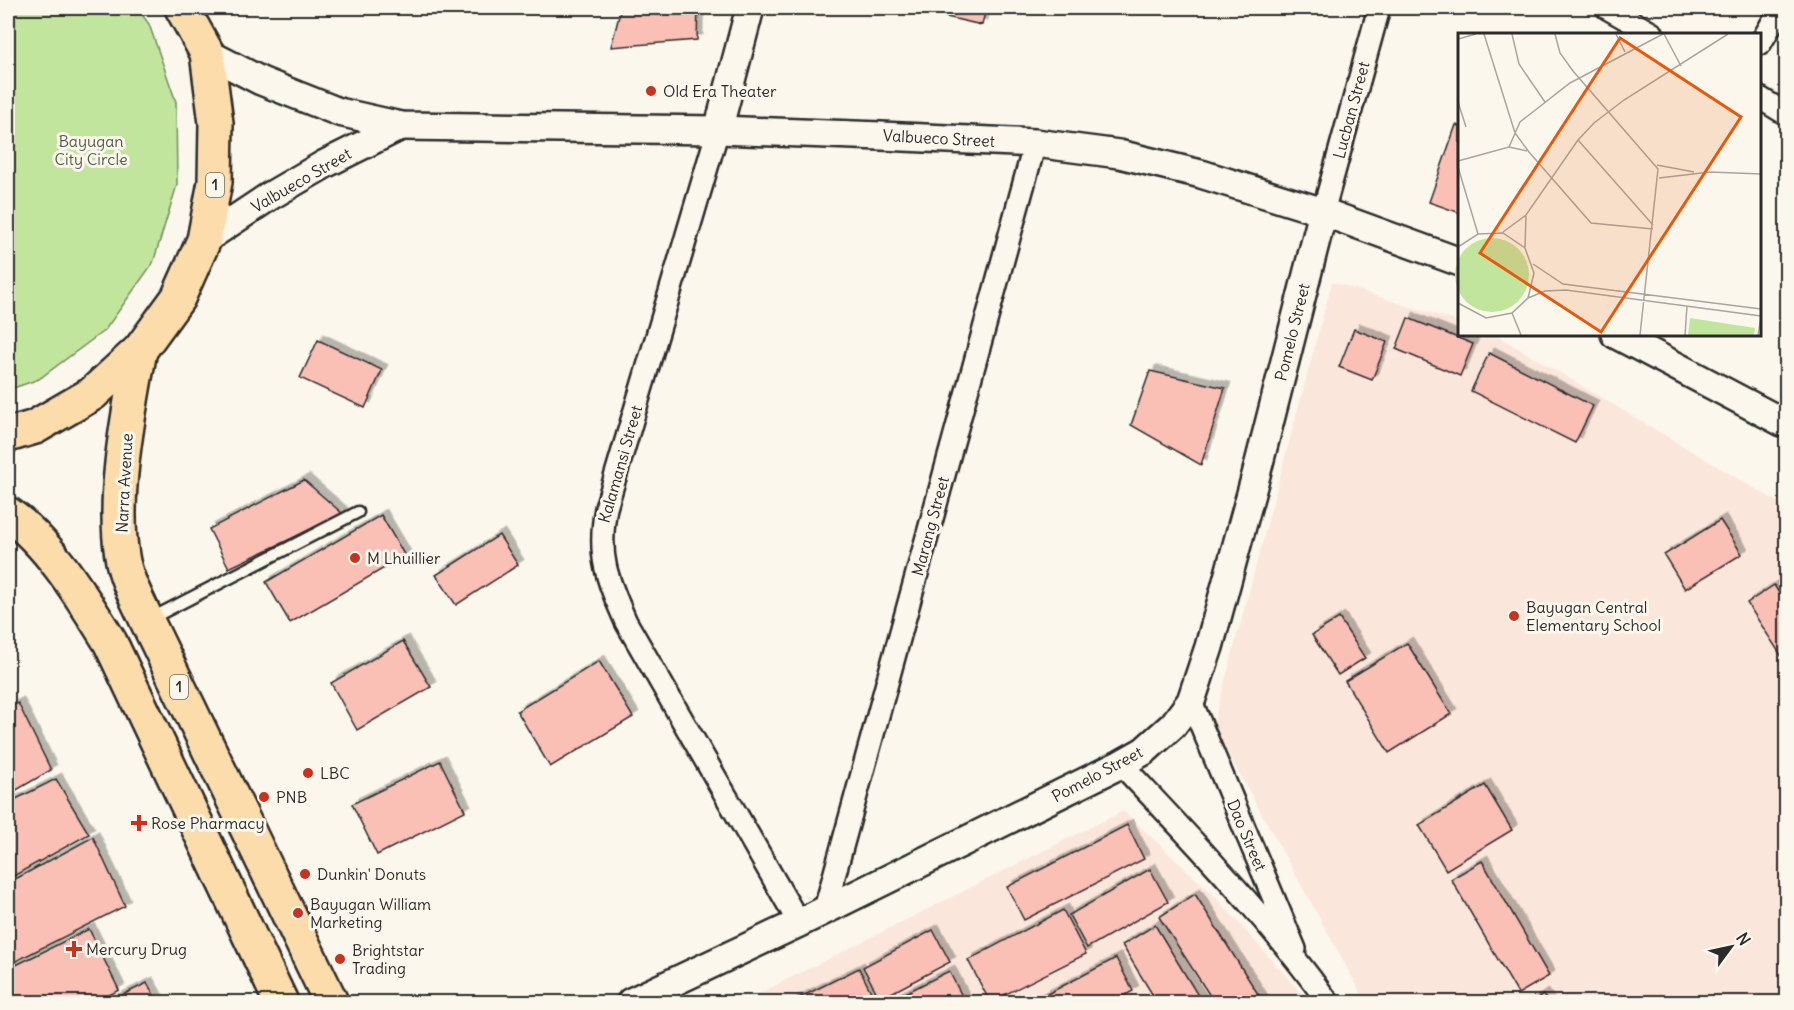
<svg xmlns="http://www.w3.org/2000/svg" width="1794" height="1010" viewBox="0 0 1794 1010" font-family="Delius,sans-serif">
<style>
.built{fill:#fbe6dc}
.green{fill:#c2e59e;stroke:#768864;stroke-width:1.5}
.building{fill:#fabfb5;stroke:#2b2b2b;stroke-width:1.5;filter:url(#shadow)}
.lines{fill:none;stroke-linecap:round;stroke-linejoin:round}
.service-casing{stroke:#2b2b2b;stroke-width:15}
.minor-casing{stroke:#2b2b2b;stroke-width:26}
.tertiary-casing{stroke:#2b2b2b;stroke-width:32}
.trunk-casing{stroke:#2b2b2b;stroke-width:38}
.service{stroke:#fbf7ec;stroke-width:10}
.minor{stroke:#fbf7ec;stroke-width:21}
.tertiary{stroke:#fbf7ec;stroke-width:27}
.trunk{stroke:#fddcac;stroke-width:33}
.poi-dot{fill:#c8321e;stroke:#fbf7ec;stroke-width:2}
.labels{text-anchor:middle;stroke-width:6;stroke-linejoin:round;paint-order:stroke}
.shield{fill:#fbf7ec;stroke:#696865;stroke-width:1.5}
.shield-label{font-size:15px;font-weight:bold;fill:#2b2b2b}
.poi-label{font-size:16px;fill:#2b2b2b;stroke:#fbf7ec;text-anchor:start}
.street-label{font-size:16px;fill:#2b2b2b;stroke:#fbf7ec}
.park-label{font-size:16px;fill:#515a48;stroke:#fbf7ec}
.inset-road{fill:none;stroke:#a8a59f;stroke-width:1.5}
.view{fill:#e8590c;fill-opacity:0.15;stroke:#e8590c;stroke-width:3}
.inset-edge{fill:none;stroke:#2b2b2b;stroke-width:3}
</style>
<defs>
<filter id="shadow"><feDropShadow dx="5.5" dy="-5.5" stdDeviation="0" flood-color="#0004"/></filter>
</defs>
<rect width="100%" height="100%" fill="#fbf7ec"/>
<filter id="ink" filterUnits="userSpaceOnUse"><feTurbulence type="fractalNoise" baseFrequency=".0167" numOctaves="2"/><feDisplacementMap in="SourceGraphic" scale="12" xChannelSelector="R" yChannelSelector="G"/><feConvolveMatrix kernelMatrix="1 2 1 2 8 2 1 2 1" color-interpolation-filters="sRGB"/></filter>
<g filter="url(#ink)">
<g class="built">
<path d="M1332,282L1459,322L1460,334L1496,335L1786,507V1002H1366L1213,726Z"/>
<path d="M1123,811L1214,895L1309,1002H742Z"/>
</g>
<path class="green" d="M8,8H137L149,24L176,102L177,185L153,263L105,330L39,379L8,390Z"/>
<g class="building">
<path d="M621,8H698L697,40L611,47Z"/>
<path d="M915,8H986L982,25L915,10Z"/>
<path d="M1456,125L1460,126V213L1429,202Z"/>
<path d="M1408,318L1473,344L1460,376L1396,349Z"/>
<path d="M1354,329L1387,342L1372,380L1339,367Z"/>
<path d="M318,340L382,370L365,408L300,378Z"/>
<path d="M1489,353L1593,406L1575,443L1471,391Z"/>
<path d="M1150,371L1225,388L1201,465L1131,425Z"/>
<path d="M304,480L343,514L229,568L209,529Z"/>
<path d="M381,515L405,556L290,623L266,582Z"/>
<path d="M1720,520L1742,554L1685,589L1664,555Z"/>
<path d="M499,535L518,565L456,605L436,575Z"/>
<path d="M1774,585L1786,604V663L1747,603Z"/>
<path d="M1339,618L1365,658L1338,675L1312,635Z"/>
<path d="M403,641L431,687L357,730L331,683Z"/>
<path d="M1407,643L1451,714L1389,753L1345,681Z"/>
<path d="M599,661L633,717L550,767L517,711Z"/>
<path d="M18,703L51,770L8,795V708Z"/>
<path d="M440,761L465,811L377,855L352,804Z"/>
<path d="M56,779L89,834L8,879V803Z"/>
<path d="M1485,785L1512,830L1446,870L1419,825Z"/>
<path d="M1127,825L1144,859L1024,920L1007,887Z"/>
<path d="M93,837L125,906L8,965V883Z"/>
<path d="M1482,861L1549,976L1518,994L1451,879Z"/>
<path d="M1150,869L1168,902L1087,948L1069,915Z"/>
<path d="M1195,894L1263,1002H1214L1159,917Z"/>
<path d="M1063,910L1086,954L990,1002L968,960Z"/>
<path d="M1155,925L1202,1002H1157L1122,945Z"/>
<path d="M89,929L119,990L96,1002H8V969Z"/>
<path d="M933,930L950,962L880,999L863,967Z"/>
<path d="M1116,958L1133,991L1112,1002H1032Z"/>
<path d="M859,968L876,1002H791Z"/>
<path d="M949,971L965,1002H888Z"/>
<path d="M147,983L158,1002H108Z"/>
<path d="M1543,995L1548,1002H1531Z"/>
</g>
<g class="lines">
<defs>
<path id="service" d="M150,619L358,512"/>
<g id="minor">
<path d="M1607,8L1653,34"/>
<path d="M1760,44L1781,8"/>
<path d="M1760,98L1786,114"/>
<path d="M718,130L606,508C597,556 607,579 626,622L799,923"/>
<path d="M1323,212L1379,8"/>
<path d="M1191,701L1295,949"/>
<path d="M1121,764C1193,841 1267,917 1328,1002"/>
<path d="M825,909L1035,143"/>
</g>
<g id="tertiary">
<path d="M207,53L261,81L339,112L401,126L718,130L881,136L1035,143L1119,154L1201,174L1323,212L1460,262"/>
<path d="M718,130L750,8"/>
<path d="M204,240L270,196L325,164L401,126"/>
<path d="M1615,334L1786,424"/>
<path d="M631,1002L799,923L1121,764L1144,751L1173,725L1191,701L1209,647L1256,475L1323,212"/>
</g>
<g id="trunk">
<path d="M140,350C129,412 112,494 122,556C125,578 138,601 147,621L331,1002"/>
<path d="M8,435L35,427L92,394L140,350L178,298L204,240L215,182L216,123L207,53L182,8"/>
<path d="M8,514C50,543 83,599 110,642L281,1002"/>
</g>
</defs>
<use href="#service" class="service-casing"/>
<use href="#minor" class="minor-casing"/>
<use href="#tertiary" class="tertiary-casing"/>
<use href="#trunk" class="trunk-casing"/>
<use href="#service" class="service"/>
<use href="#minor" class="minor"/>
<use href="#tertiary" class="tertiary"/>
<use href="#trunk" class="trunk"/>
</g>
</g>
<g class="poi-dot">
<circle cx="651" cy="91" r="6"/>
<circle cx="355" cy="558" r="6"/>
<circle cx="1514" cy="616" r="6"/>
<circle cx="308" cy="773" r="6"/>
<circle cx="264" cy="797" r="6"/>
<path d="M136 814h6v6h6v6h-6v6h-6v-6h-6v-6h6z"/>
<circle cx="305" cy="874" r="6"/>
<circle cx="298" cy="913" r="6"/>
<path d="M71 940h6v6h6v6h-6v6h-6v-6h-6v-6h6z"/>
<circle cx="340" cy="959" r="6"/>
</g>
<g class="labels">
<g class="shield">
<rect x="206" y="173" width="18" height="24" rx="4.5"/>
<rect x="170" y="675" width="18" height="24" rx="4.5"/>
</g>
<g class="shield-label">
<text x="215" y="190">1</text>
<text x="179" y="692">1</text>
</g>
<g class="poi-label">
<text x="663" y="97">Old Era Theater</text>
<text x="367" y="564">M Lhuillier</text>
<text x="1526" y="613">Bayugan Central<tspan x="1526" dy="18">Elementary School</tspan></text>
<text x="320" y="779">LBC</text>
<text x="276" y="803">PNB</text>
<text x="151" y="829">Rose Pharmacy</text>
<text x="317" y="880">Dunkin' Donuts</text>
<text x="310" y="910">Bayugan William<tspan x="310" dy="18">Marketing</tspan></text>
<text x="86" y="955">Mercury Drug</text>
<text x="352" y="956">Brightstar<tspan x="352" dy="18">Trading</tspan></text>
</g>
<g class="street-label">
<text transform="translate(1351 110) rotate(-75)" y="6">Lucban Street</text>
<text transform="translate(939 138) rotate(3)" y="6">Valbueco Street</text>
<text transform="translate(301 180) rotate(-30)" y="6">Valbueco Street</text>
<text transform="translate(1292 332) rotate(-76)" y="6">Pomelo Street</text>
<text transform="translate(620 464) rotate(-74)" y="6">Kalamansi Street</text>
<text transform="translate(124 483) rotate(-87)" y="6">Narra Avenue</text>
<text transform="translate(930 526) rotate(-75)" y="6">Marang Street</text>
<text transform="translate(1097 774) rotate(-28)" y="6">Pomelo Street</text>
<text transform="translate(1247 835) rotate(67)" y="6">Dao Street</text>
</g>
<g class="park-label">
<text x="91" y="147">Bayugan<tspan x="91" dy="18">City Circle</tspan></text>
</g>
</g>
<g transform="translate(1458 33)">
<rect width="303" height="303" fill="#fbf7ec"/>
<path d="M-3 242a37 37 0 1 1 74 0a37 37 0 1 1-74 0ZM232,285L297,295L296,302H230Z" fill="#c2e59e"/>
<path class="inset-road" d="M26,1L57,100L71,119L133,190L195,196M54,1L61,31L87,69M97,1L102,20L115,38L200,136L182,302M158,1L167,19M206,1L223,33M0,6L18,1M0,69L8,94M120,107L195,192M51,114L62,89L112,50L205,1M0,128L51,114L69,118M199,132L236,139M0,134L20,201M201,145L252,139L303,141M45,199L68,182L120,107L136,90L166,67L270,1M0,214L20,201L45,200L67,215L76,240L70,265L54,280L28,285L0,270M67,214L68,183M75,231L105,251L303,276M70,265L87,258L108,257L303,283M54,280L63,302M227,302L229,273M300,302L303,284"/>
<path class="view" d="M162,5L283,84L143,299L22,220Z"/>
<rect width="303" height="303" class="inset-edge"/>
</g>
<rect width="1794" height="1010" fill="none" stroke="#fbf7ec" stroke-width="30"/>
<rect x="15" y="15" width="1764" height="980" fill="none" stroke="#2b2b2b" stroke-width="2" filter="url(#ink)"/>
<g transform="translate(1731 947) rotate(57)" stroke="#fbf7ec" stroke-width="4.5" paint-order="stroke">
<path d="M0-4.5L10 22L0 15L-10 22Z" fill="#2b2b2b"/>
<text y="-9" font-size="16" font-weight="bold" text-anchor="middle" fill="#2b2b2b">N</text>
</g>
</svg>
